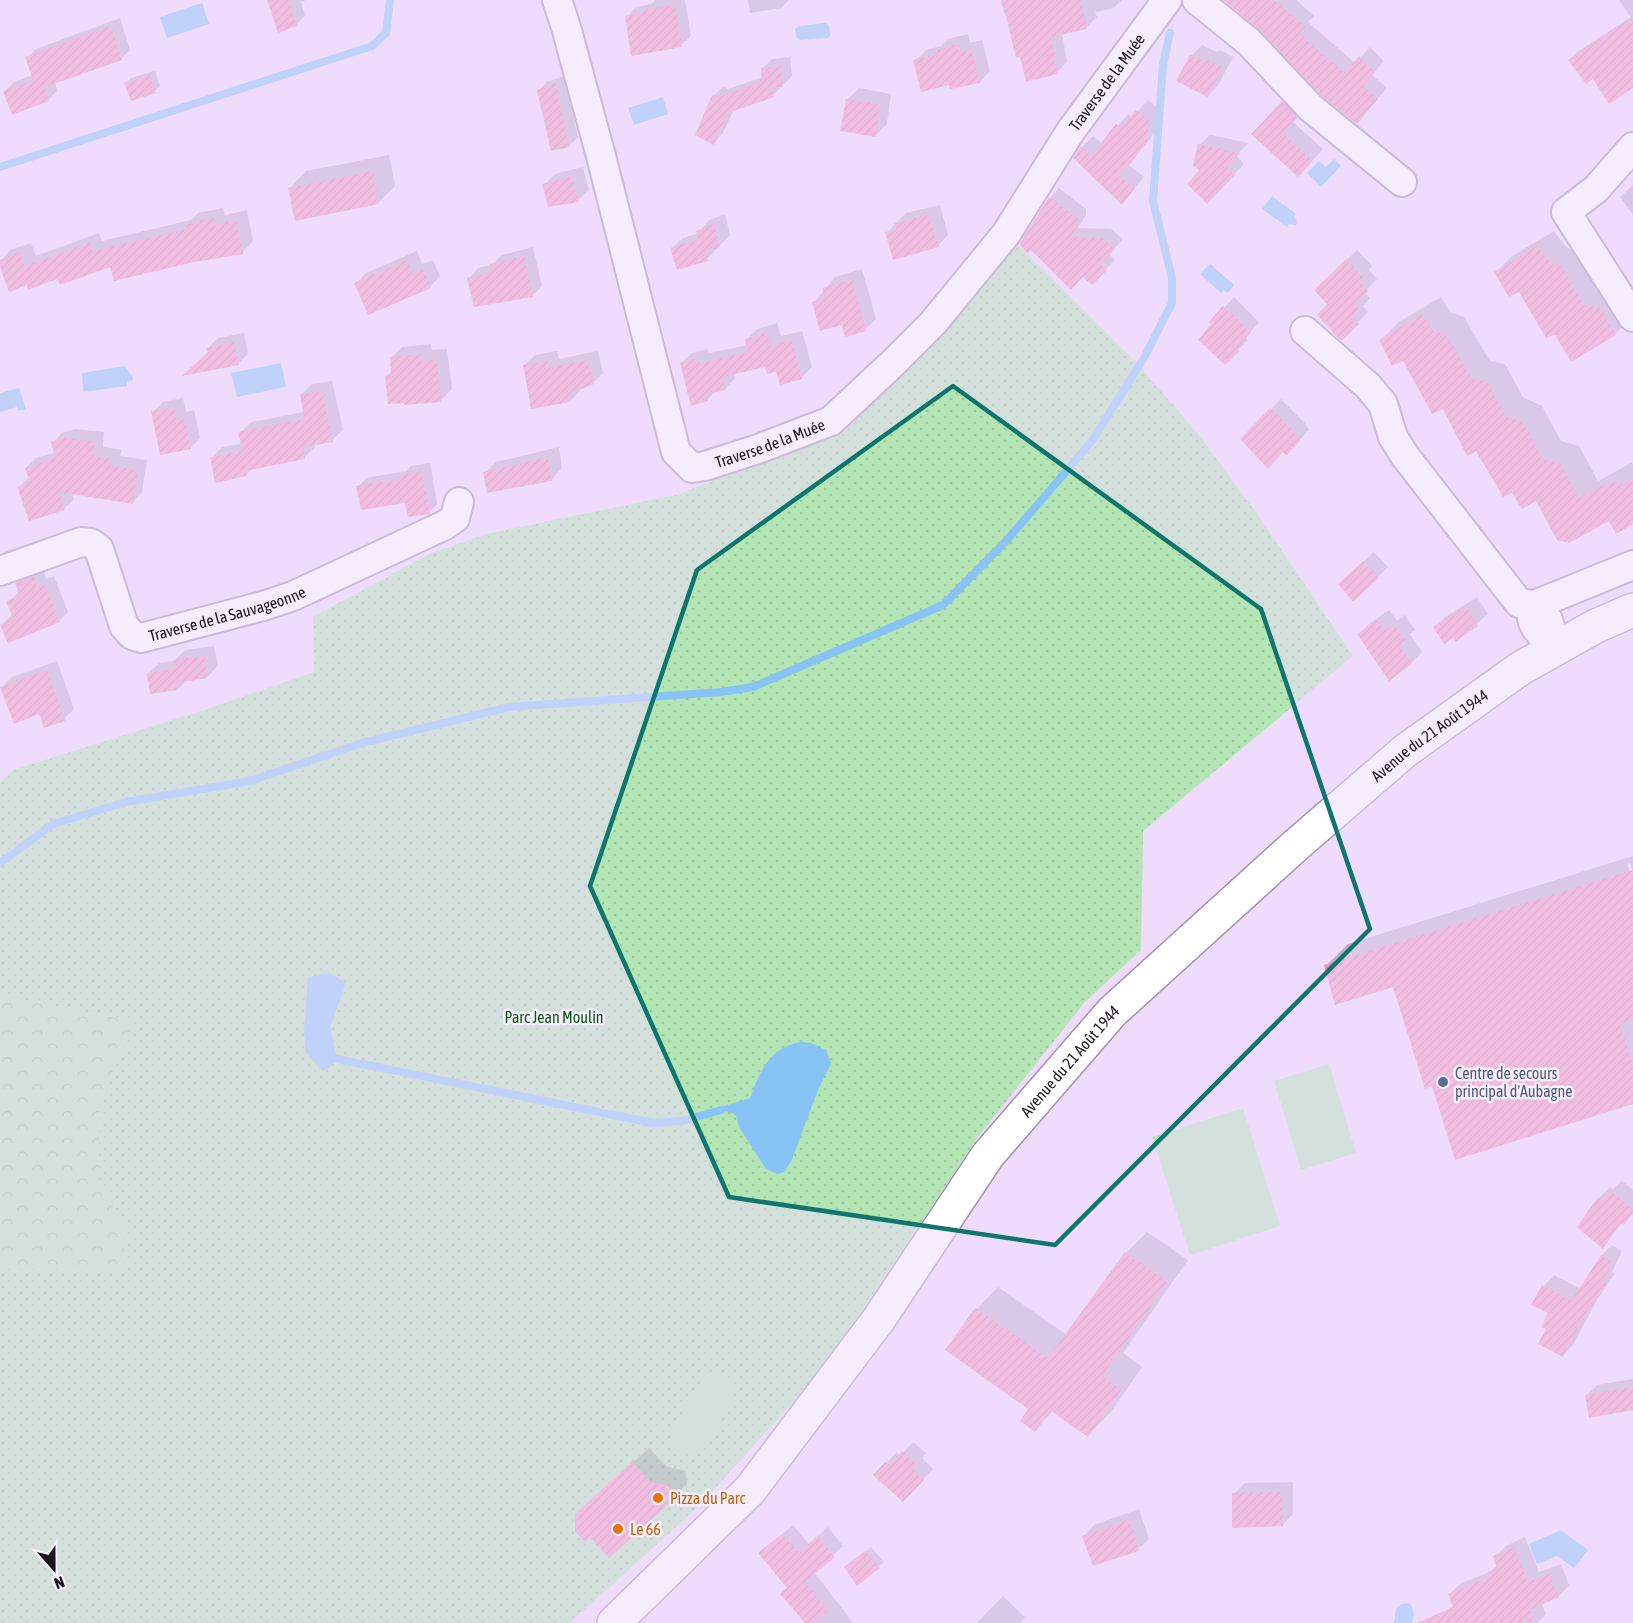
<svg xmlns="http://www.w3.org/2000/svg" width="1633" height="1623" viewBox="0 0 1633 1623" font-family="'Asap Condensed',sans-serif">
<style>
.green{fill:url(#green-dots)}
.forest{fill:url(#forest-crowns)}
.pitch{fill:#b4e5b4}
.water{fill:#87c4f5}
.shadow{fill:#0003}
.lines{fill:none;stroke-linecap:round;stroke-linejoin:round}
.stream{stroke:#87c4f5;stroke-width:8}
.building{fill:url(#building-hatch)}
.street-casing{stroke:#a190ae;stroke-width:32}
.secondary-casing{stroke:#a190ae;stroke-width:36}
.street{stroke:#fff;stroke-width:28}
.secondary{stroke:#fff;stroke-width:33}
.marked{fill:none;stroke:#0f766e;stroke-width:4.5;stroke-linejoin:round}
.service-dot{fill:#5c6f8a;stroke:#f6eefb;stroke-width:2}
.food-dot{fill:#e8710a;stroke:#f6eefb;stroke-width:2}
.labels{text-anchor:middle;stroke-width:5;stroke-linejoin:round;paint-order:stroke}
.street-label{font-size:16px;fill:#1b1520;stroke:#f6eefb}
.park-label{font-size:16px;fill:#0e5818;stroke:#f6eefb}
.service-label{font-size:16px;fill:#4e5e75;stroke:#f6eefb;text-anchor:start}
.food-label{font-size:16px;fill:#c56008;stroke:#f6eefb;text-anchor:start}
</style>
<defs>
<pattern id="green-dots" width="8" height="8" patternUnits="userSpaceOnUse" patternTransform="scale(1.5)"><rect width="8" height="8" fill="#b4e5b4"/><path d="M2 2h.1M6 6h.1" fill="none" stroke="#9ac49a" stroke-width="1.8" stroke-linecap="round"/></pattern>
<pattern id="forest-crowns" width="20" height="18" patternUnits="userSpaceOnUse" patternTransform="scale(1.5)"><rect width="20" height="18" fill="#b4e5b4"/><path d="M2 6a3 3 0 1 1 6 0M12 15a3 3 0 1 1 6 0" fill="none" stroke="#9ac49a"/></pattern>
<pattern id="building-hatch" width="6" height="6" patternUnits="userSpaceOnUse" patternTransform="scale(1.5)"><rect width="6" height="6" fill="#f398bd"/><path d="M-1 1l2-2M0 6l6-6M5 7l2-2" fill="none" stroke="#d082a2"/></pattern>
</defs>
<rect width="100%" height="100%" fill="#efdcfd"/>
<path class="green" d="M1011,238L1137,363L1198,434L1256,512L1353,656L1143,831L1141,950L1084,1003L978,1137L825,1367L698,1507L570,1623H0V1269L124,1270V1226L98,1178L100,1103L134,1021L0,996V782L13,770L204,710L314,672L313,617L429,554L486,534L680,494L840,427Z"/>
<path class="forest" d="M0,996L135,1021L100,1103L98,1178L124,1226V1270L0,1269Z"/>
<g class="pitch">
<path d="M1329,1064L1356,1153L1301,1170L1274,1081Z"/>
<path d="M1243,1108L1280,1226L1190,1255L1152,1137Z"/>
<path d="M712,1371L722,1373C728,1381 734,1387 733,1398C732,1405 725,1413 722,1419C710,1440 703,1461 674,1450L670,1442L671,1429L683,1413L703,1377Z"/>
</g>
<g class="water">
<path d="M202,3L209,24L167,38L160,17Z"/>
<path d="M825,23L829,25L830,36L827,38L800,40L796,37L795,29L799,26Z"/>
<path d="M663,97L668,114L634,125L628,108Z"/>
<path d="M1334,159L1341,166L1321,187L1307,173L1319,161L1326,167Z"/>
<path d="M1272,196L1296,214L1294,217L1297,222L1296,225L1289,224L1287,227L1262,209Z"/>
<path d="M1210,264L1234,285L1228,293L1223,290L1221,293L1200,274Z"/>
<path d="M281,363L286,387L237,397L231,373Z"/>
<path d="M125,366L133,378L132,381L127,382V386L83,392L82,373Z"/>
<path d="M19,388L26,409L19,411L17,407L0,412V393Z"/>
<path d="M329,973L346,983L330,1027L337,1059L331,1066L323,1071L306,1053L304,1032L308,977Z"/>
<path d="M801,1042L811,1043L826,1050L831,1064L818,1090L791,1162L784,1172L777,1174L766,1169L739,1127L736,1116L732,1113L721,1110V1107L750,1098C760,1071 770,1047 801,1042Z"/>
<path d="M1561,1530L1588,1550L1574,1568L1557,1556L1537,1564L1529,1544Z"/>
<path d="M1409,1603C1415,1608 1414,1616 1412,1623H1394L1396,1608L1402,1604Z"/>
</g>
<g class="shadow">
<path d="M268,0H306L301,2L305,15L296,25Z"/>
<path d="M655,0H685L691,36L681,45L627,17L636,7L652,4Z"/>
<path d="M748,0H789L781,8L750,13Z"/>
<path d="M1001,0H1122L1114,8L1095,12L1097,17L1086,28L1062,33L1067,62L1057,72L1021,55L1007,15L1005,16Z"/>
<path d="M1240,0H1296L1314,16L1308,22L1355,63L1370,47L1384,61L1372,75L1387,88L1357,122Z"/>
<path d="M1619,0H1633V84L1594,77L1570,60L1577,52L1631,17Z"/>
<path d="M120,18L130,50L121,59L55,82L57,91L48,100L5,91L14,82L33,75L27,58L36,49Z"/>
<path d="M968,34L970,43L982,40L990,71L980,82L950,83L915,61L926,50L941,46L948,39Z"/>
<path d="M1202,45L1217,52L1220,50L1233,57L1218,85L1208,96L1191,56Z"/>
<path d="M790,57L792,76L773,95L734,109L723,133L714,143L713,96L723,87L728,89L763,77L762,69L772,59Z"/>
<path d="M155,71L160,86L155,91L126,83L131,78Z"/>
<path d="M564,76L578,137L569,146L539,91L547,82Z"/>
<path d="M859,88L891,94L887,124L876,135L848,99Z"/>
<path d="M1294,91L1307,106L1292,121L1323,149L1309,164L1253,134Z"/>
<path d="M1148,100L1159,108L1158,129L1129,165L1144,177L1122,203L1075,158L1082,147L1093,136L1103,144L1128,114L1132,117Z"/>
<path d="M1210,135L1249,143L1236,155L1244,164L1207,202L1201,170L1199,145Z"/>
<path d="M389,155L395,186L379,202L290,188L306,171Z"/>
<path d="M583,167L589,190L578,200L544,185L555,174Z"/>
<path d="M1633,185V215L1620,197Z"/>
<path d="M1059,188L1086,209V215L1078,228L1111,229L1123,239L1109,254L1115,260L1092,283L1083,275L1021,244L1050,198Z"/>
<path d="M940,205L948,235L938,246L887,233L906,213Z"/>
<path d="M223,208L225,215L247,210L253,241L243,252L111,265L28,283L0,262L10,250L31,243L36,256L99,233L102,241L191,220L198,213Z"/>
<path d="M725,214L730,235L707,259L672,248L683,238L699,233L709,220Z"/>
<path d="M1554,231L1567,248L1578,251L1631,318L1615,334L1555,333L1519,290L1496,272L1512,256Z"/>
<path d="M533,247L542,286L532,296L469,278L478,268L492,265L502,255Z"/>
<path d="M1357,250L1372,266L1369,270L1377,279L1364,292L1370,298L1363,306L1368,312L1341,339L1329,305L1316,290Z"/>
<path d="M417,251L422,264L433,260L440,276L430,287L356,284L366,273Z"/>
<path d="M862,269L876,319L865,329L843,323L814,303L835,277Z"/>
<path d="M1234,297L1259,322L1245,338L1248,340L1225,363L1211,322Z"/>
<path d="M1441,297L1450,312L1464,317L1490,361L1505,364L1523,397L1542,406L1561,441L1579,446L1598,481L1631,463L1633,464V523L1609,519L1512,491L1404,359L1381,340L1399,322Z"/>
<path d="M777,323L781,336L802,331L812,367L801,378L766,365L734,372L735,378L725,389L716,391L708,399L681,363L692,353L707,349L709,353L748,345L746,340L757,329Z"/>
<path d="M244,333L248,354L238,364L209,352L208,348L218,338Z"/>
<path d="M431,344L432,350L447,349L452,389L441,400L387,376L392,371L391,358L402,347Z"/>
<path d="M557,351L559,359L598,351L603,373L593,383L579,388L580,391L570,401L525,365L535,355Z"/>
<path d="M332,381L343,430L332,440L315,443V447L304,458L253,468L246,475L212,458L222,447L242,444L240,433L251,422L304,412L301,395L312,384Z"/>
<path d="M183,398L186,412L194,410L200,438L190,448L153,412L163,402Z"/>
<path d="M1281,399L1304,422L1309,430L1296,444L1284,450L1242,439Z"/>
<path d="M75,429L104,432L103,447L122,450L120,456L147,460L142,492L133,502L72,493L74,499L64,509L19,487L30,477L26,468L36,458L56,452L52,443L62,433Z"/>
<path d="M559,447L562,468L552,479L485,473L496,462Z"/>
<path d="M430,463L437,504L429,512L406,501L358,487L366,478L406,471L411,466Z"/>
<path d="M1374,552L1388,567L1378,577L1351,573Z"/>
<path d="M43,568L46,579L54,576L68,612L59,621L1,625L13,614L8,602L20,591L17,583L26,574Z"/>
<path d="M1477,597L1488,614L1477,624L1455,640L1453,636L1435,627L1445,617Z"/>
<path d="M1389,610L1397,621L1405,615L1415,630L1410,634L1422,652L1411,663L1359,634L1370,623Z"/>
<path d="M214,646L218,666L208,676L187,680L178,689L148,674L159,663L174,661L185,650Z"/>
<path d="M57,661L74,709L64,719L40,712L2,687L12,677Z"/>
<path d="M1633,856V872L1630,863L1627,864L1633,882V1103L1433,1084L1394,985L1326,966L1348,944Z"/>
<path d="M1622,1181L1633,1190V1214L1622,1223L1603,1247L1599,1198L1610,1187L1613,1189Z"/>
<path d="M1147,1232L1188,1260L1123,1353L1142,1367L1110,1413L1088,1435L1053,1411L1034,1430L1031,1409L947,1349L977,1309L998,1287L1067,1335L1126,1253Z"/>
<path d="M1612,1245L1622,1251L1612,1272L1615,1273L1597,1300L1573,1345L1563,1355L1548,1329L1550,1312L1533,1304L1544,1286L1554,1275L1581,1289L1602,1255Z"/>
<path d="M1633,1379V1409L1586,1396L1597,1385Z"/>
<path d="M913,1442L926,1453L922,1458L933,1469L903,1500L875,1475L897,1452L900,1456Z"/>
<path d="M649,1448L666,1466L685,1471L687,1484L671,1500L593,1498Z"/>
<path d="M1293,1482V1514L1282,1525L1234,1494L1245,1483Z"/>
<path d="M1139,1509L1149,1539L1138,1549L1084,1536L1094,1525Z"/>
<path d="M793,1525L809,1544L828,1527L843,1546L814,1572L853,1623H807L789,1588L760,1553Z"/>
<path d="M1525,1537L1539,1572L1561,1564L1569,1585L1559,1596L1541,1603L1546,1614L1537,1623H1452L1448,1611L1454,1605L1450,1594L1461,1583L1490,1572L1497,1565L1495,1557L1506,1546Z"/>
<path d="M871,1547L884,1562L858,1584L851,1563Z"/>
<path d="M1003,1596L1025,1617L1020,1623H977Z"/>
</g>
<g class="lines">
<g class="stream">
<path d="M0,167L372,46L386,33L390,0"/>
<path d="M0,863L53,824L126,802L250,781L362,743L509,707L721,692L753,687L943,605L1008,539L1092,441L1145,356L1172,303V278L1153,201L1163,64L1170,33"/>
<path d="M337,1059L653,1123L682,1121L721,1110"/>
</g>
</g>
<g class="building">
<path d="M267,0H288L297,26L278,33Z"/>
<path d="M1002,0H1081L1087,29L1051,37L1056,58L1054,59L1058,74L1026,82L1020,57L1016,58Z"/>
<path d="M1223,0H1274L1305,27L1299,33L1344,73L1359,56L1375,72L1363,86L1378,99L1357,124L1322,96L1259,29Z"/>
<path d="M676,5L682,47L631,56L625,16L645,12L644,9Z"/>
<path d="M1633,20V88L1609,104L1593,79L1586,84L1568,60L1625,22L1627,25Z"/>
<path d="M111,26L122,60L45,87L49,101L12,115L3,91L33,80L25,57Z"/>
<path d="M958,44L959,53L972,50L980,83L950,89L949,85L921,92L913,60L937,54L936,50Z"/>
<path d="M1190,55L1206,62L1208,60L1224,68L1208,97L1176,81Z"/>
<path d="M781,66L783,87L771,88L774,97L728,113L714,145L695,135L712,95L718,97L762,82L761,68Z"/>
<path d="M150,75L156,93L131,101L124,83Z"/>
<path d="M555,83L570,147L551,151L537,90Z"/>
<path d="M846,99L881,104L876,137L840,131Z"/>
<path d="M1282,101L1297,118L1283,133L1313,161L1298,177L1251,134Z"/>
<path d="M1136,110L1149,120L1147,141L1119,176L1135,188L1122,205L1073,158L1081,146L1093,155L1102,144L1101,143L1116,124L1121,127Z"/>
<path d="M1198,144L1240,153L1227,166L1235,175L1207,204L1187,184L1199,170L1193,165Z"/>
<path d="M373,171L379,204L295,221L288,188Z"/>
<path d="M572,177L579,202L548,207L542,184Z"/>
<path d="M1049,197L1078,219V226L1071,237L1102,238L1115,249L1101,264L1107,270L1092,285L1083,277L1071,290L1031,250L1028,254L1019,244Z"/>
<path d="M929,215L939,247L893,260L885,232L896,230L894,223Z"/>
<path d="M213,218L214,225L236,220L243,254L194,262L114,281L110,267L60,285L57,279L28,290L27,285L9,292L0,267V260L20,252L25,266L89,243L92,251L187,229L186,223Z"/>
<path d="M714,224L720,247L706,252L708,261L677,270L670,248L699,239L696,231Z"/>
<path d="M1537,246L1551,263L1562,267L1584,305L1600,307L1616,335L1571,362L1555,335L1546,338L1519,292L1509,297L1494,272Z"/>
<path d="M524,256L533,297L474,307L467,278L492,272L490,264Z"/>
<path d="M1346,259L1363,278L1359,281L1368,291L1355,304L1360,310L1353,318L1359,324L1341,341L1317,315L1327,304L1314,290Z"/>
<path d="M407,260L412,274L423,269L431,288L368,315L354,283Z"/>
<path d="M852,279L866,331L845,337L842,325L820,331L812,302L825,298L822,288Z"/>
<path d="M1223,306L1251,332L1237,349L1240,351L1225,365L1198,340L1211,324L1209,322Z"/>
<path d="M1422,314L1432,330L1446,335L1472,379L1487,381L1505,415L1524,424L1543,459L1561,464L1579,498L1612,481L1622,485L1633,479V524L1616,534L1609,521L1569,543L1557,540L1536,501L1522,509L1512,493L1503,497L1476,451L1467,456L1443,409L1432,414L1403,361L1392,366L1379,340Z"/>
<path d="M767,333L771,346L792,340L802,379L780,385L776,372L767,374L765,367L722,377L726,390L708,394V401L691,406L680,363L697,358L699,363L748,352L745,339Z"/>
<path d="M234,342L239,365L182,376L208,352L207,348Z"/>
<path d="M421,354V361L437,359L441,402L404,405V403L388,404L385,376L391,375L390,357Z"/>
<path d="M588,360L594,384L569,394L570,402L531,409L523,365L547,361L549,368Z"/>
<path d="M322,391L333,442L303,447L305,459L245,471L247,476L215,483L210,457L242,451L238,432L304,419L300,394Z"/>
<path d="M174,407L177,421L184,419L191,449L160,455L151,411Z"/>
<path d="M1270,408L1295,432L1300,441L1286,456L1283,452L1268,469L1240,439Z"/>
<path d="M64,438L95,441L94,456L113,459L111,466L138,470L133,504L59,492L65,510L29,521L17,487L30,482L25,468L53,459L51,454L54,453L51,442Z"/>
<path d="M548,457L552,481L487,493L483,472Z"/>
<path d="M422,471L430,514L408,517L405,503L361,510L356,486L401,478V474Z"/>
<path d="M1363,561L1379,578L1353,602L1338,584Z"/>
<path d="M34,577L37,587L45,584L60,622L8,643L0,625L13,618L6,601L20,596L15,583Z"/>
<path d="M1466,606L1478,626L1455,642L1453,638L1444,644L1433,627Z"/>
<path d="M1377,620L1385,630L1394,625L1405,641L1400,646L1412,664L1389,681L1357,634Z"/>
<path d="M204,656L208,678L177,683L178,690L150,694L147,673L174,669L173,660Z"/>
<path d="M47,670L65,721L44,728L39,714L14,724L0,687Z"/>
<path d="M1633,870V1020L1620,1024L1633,1066V1104L1455,1160L1432,1086L1425,1089L1393,987L1335,1005L1324,965Z"/>
<path d="M1610,1190L1633,1209V1214L1624,1225L1620,1223L1603,1249L1577,1227L1598,1197L1603,1200Z"/>
<path d="M1125,1252L1168,1282L1102,1376L1122,1390L1088,1437L1051,1411L1035,1432L1020,1421L1028,1409L945,1350L975,1308L1048,1358Z"/>
<path d="M1601,1255L1613,1262L1603,1282L1606,1284L1591,1308L1590,1307L1563,1357L1538,1344L1546,1329L1541,1327L1548,1313L1531,1305L1542,1285L1572,1300Z"/>
<path d="M1633,1387V1410L1589,1418L1585,1395Z"/>
<path d="M902,1451L917,1464L913,1469L924,1480L903,1502L873,1475L885,1462L890,1465Z"/>
<path d="M632,1462L650,1481L669,1486L672,1501L609,1558L590,1537L585,1542L575,1531V1514Z"/>
<path d="M1282,1492L1283,1526L1232,1528V1493Z"/>
<path d="M1129,1519L1139,1551L1093,1566L1082,1536Z"/>
<path d="M782,1534L799,1553L817,1536L835,1557L805,1582L828,1611L814,1623H805L780,1594L787,1588L758,1553Z"/>
<path d="M1514,1547L1528,1582L1550,1574L1559,1597L1529,1610L1534,1623H1417L1453,1607L1448,1594L1490,1577L1488,1572L1497,1569L1493,1556Z"/>
<path d="M865,1551L880,1568L857,1586L844,1567Z"/>
</g>
<g class="lines">
<defs>
<g id="street">
<path id="s1" d="M557,0L566,27L601,156L676,452L692,468L705,466L758,449L831,421L893,363L933,323L1006,234L1070,132L1167,0"/>
<path d="M1197,0L1249,42L1311,108L1402,182"/>
<path d="M1633,147L1596,189L1566,212L1633,317"/>
<path d="M1305,331L1368,386L1383,404L1393,437L1405,456L1519,603L1533,605L1542,602L1633,565"/>
<path id="s2" d="M0,571L81,542L91,543L99,549L124,626L132,635L141,638L263,606L293,596L445,525L455,518L459,502"/>
<path d="M1533,605L1548,620L1557,649C1544,637 1526,625 1533,605Z"/>
</g>
<g id="secondary">
<path id="s3" d="M614,1623L750,1490L879,1319L988,1155L1112,1012L1295,846L1405,751L1521,668L1596,626L1633,610"/>
</g>
</defs>
<use href="#street" class="street-casing"/>
<use href="#secondary" class="secondary-casing"/>
<use href="#street" class="street"/>
<use href="#secondary" class="secondary"/>
</g>
<path d="M0 0H1633V1623H0ZM953,386L1261,609L1370,929L1055,1245L729,1197L590,886L697,570Z" fill="#efdcfd" fill-opacity=".55" fill-rule="evenodd"/>
<path class="marked" d="M953,386L1261,609L1370,929L1055,1245L729,1197L590,886L697,570Z"/>
<circle class="service-dot" cx="1443" cy="1082" r="6"/>
<g class="food-dot">
<circle cx="658" cy="1498" r="6"/>
<circle cx="618" cy="1529" r="6"/>
</g>
<g class="labels">
<g class="street-label">
<text dy="6" stroke="none"><textPath href="#s1" startOffset="1076">Traverse de la Muée</textPath></text>
<text dy="6" stroke="none"><textPath href="#s1" startOffset="572">Traverse de la Muée</textPath></text>
<text dy="6" stroke="none"><textPath href="#s2" startOffset="298">Traverse de la Sauvageonne</textPath></text>
<text dy="6" stroke="none"><textPath href="#s3" startOffset="1212">Avenue du 21 Août 1944</textPath></text>
<text dy="6" stroke="none"><textPath href="#s3" startOffset="726">Avenue du 21 Août 1944</textPath></text>
</g>
<g class="park-label">
<text x="554" y="1023">Parc Jean Moulin</text>
</g>
<g class="service-label">
<text x="1455" y="1079">Centre de secours<tspan x="1455" dy="18">principal d'Aubagne</tspan></text>
</g>
<g class="food-label">
<text x="670" y="1504">Pizza du Parc</text>
<text x="630" y="1535">Le 66</text>
</g>
</g>
<g transform="translate(54 1569) rotate(159)" stroke="#f6eefb" stroke-width="4.5" paint-order="stroke">
<path d="M0-4.5L10 22L0 15L-10 22Z" fill="#1b1520"/>
<text y="-9" font-size="16" font-weight="bold" text-anchor="middle" fill="#1b1520">N</text>
</g>
</svg>
